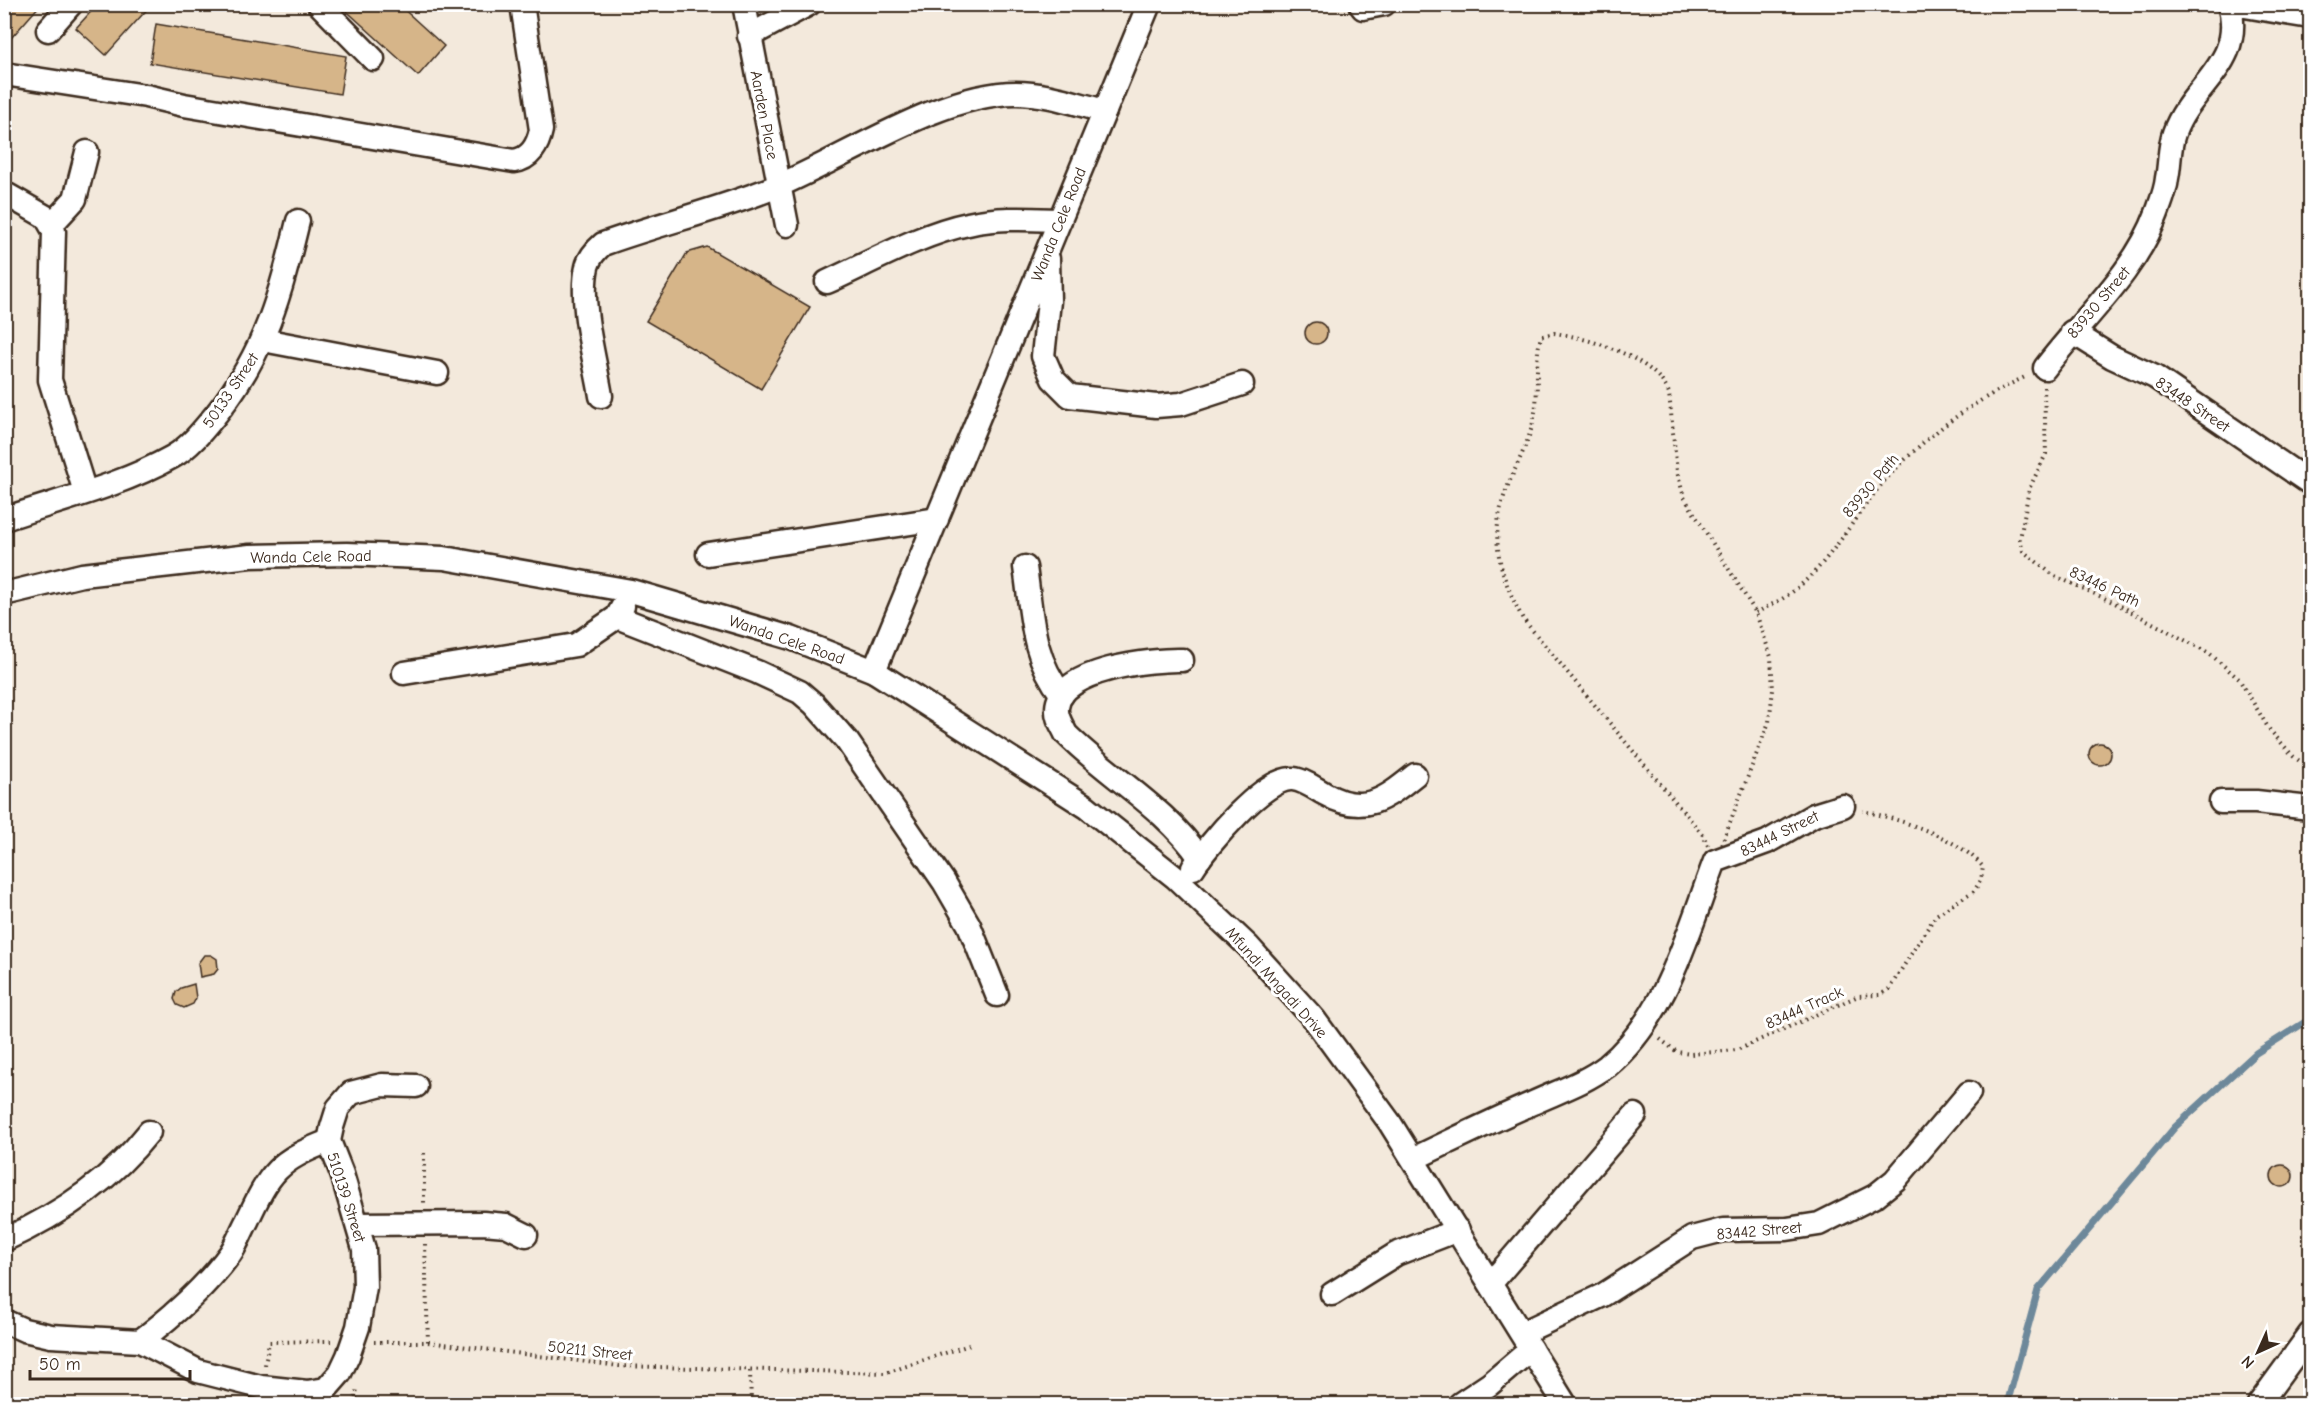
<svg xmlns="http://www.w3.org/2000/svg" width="2315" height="1409" viewBox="0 0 2315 1409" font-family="'Comic Neue',sans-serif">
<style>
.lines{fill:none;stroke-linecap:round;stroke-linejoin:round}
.stream{stroke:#6d889a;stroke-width:7}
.building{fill:#d6b589;stroke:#3b2a1e;stroke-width:1.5}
.minor-casing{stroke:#3b2a1e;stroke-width:27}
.path{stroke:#3b2a1e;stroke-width:4;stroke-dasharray:1.5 4.5;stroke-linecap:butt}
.minor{stroke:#fff;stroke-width:22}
.labels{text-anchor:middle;stroke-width:6;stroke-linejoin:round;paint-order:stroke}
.street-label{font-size:16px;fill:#3b2a1e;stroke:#fff}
</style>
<rect width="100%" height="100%" fill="#f3e9dc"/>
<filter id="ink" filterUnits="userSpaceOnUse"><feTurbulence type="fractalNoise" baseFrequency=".0167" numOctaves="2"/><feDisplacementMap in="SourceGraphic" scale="12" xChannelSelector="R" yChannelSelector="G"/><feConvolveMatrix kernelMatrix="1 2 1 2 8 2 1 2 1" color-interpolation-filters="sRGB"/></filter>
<g filter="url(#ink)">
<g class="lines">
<path class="stream" d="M2007,1404L2038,1290L2175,1127L2256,1053L2310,1019"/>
</g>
<g class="building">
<path d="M4,4H41L4,46Z"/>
<path d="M98,4H152L106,55L76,28Z"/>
<path d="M339,4H398L444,46L418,76Z"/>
<path d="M156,24L346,56L340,94L150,63Z"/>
<path d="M707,247L810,307L761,389L646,321L687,253Z"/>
<circle cx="1316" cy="333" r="11"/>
<circle cx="2100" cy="754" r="11"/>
<path d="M204,955H211L217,959L218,969L214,974L200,977L198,963Z"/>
<path d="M194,984L196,998L193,1004L184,1008L177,1005L174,999L176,992L181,988Z"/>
<circle cx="2282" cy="1176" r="11"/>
</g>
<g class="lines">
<defs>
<g id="minor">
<path d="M319,4L373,59"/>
<path d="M744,4L787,225"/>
<path d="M1360,4L1363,8L1384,4"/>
<path d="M2233,4L2310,17"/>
<path d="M48,30L71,4"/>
<path d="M749,36L809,4"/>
<path d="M4,74L146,96L184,105L514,161C530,159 538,145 541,130L522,4"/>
<path d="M4,193L46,217L54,231L50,380L85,492"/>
<path d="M52,224L75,199L87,152"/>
<path d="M1048,259L1049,301L1043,356L1053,379L1070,396L1156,406L1181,404L1242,384"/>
<path d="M827,282C869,263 923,233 968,224C999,217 1029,219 1060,220"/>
<path d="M2072,332L2112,357L2155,377L2310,483"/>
<path d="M263,340L437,373"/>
<path d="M2045,368C2083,318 2135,273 2157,213C2161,202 2166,190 2167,178C2170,164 2169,147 2174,133C2191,85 2246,63 2229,4"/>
<path d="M601,396C595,359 579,304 587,267C589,258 596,250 603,244C661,223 723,209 780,185C848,156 942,93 1016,93C1046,93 1076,104 1105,111"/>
<path d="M4,519C60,500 120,486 172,457C190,447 204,429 217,413C266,351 280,295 298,221"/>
<path d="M708,554L937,519"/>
<path d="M1025,567C1032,614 1031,656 1062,695"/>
<path d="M4,594L82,575L250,556L347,554L444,558L631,591L791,638L874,671L1087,807L1176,878L1248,946L1314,1019L1390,1123L1565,1404"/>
<path d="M617,617L757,672L800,692L814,704L847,741L944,882L969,925L997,995"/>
<path d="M1182,660C1154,659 1059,669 1057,708C1056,718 1062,725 1066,734C1109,777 1165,807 1200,858"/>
<path d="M874,671L1149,4"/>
<path d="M404,673L576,645L617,617L623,606"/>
<path d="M2221,802H2256L2310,808"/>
<path d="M1193,868C1207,846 1265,776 1293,779C1304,780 1316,789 1325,794C1364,816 1385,799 1415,775"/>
<path d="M1413,1159C1453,1140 1493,1120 1533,1103C1559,1091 1584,1083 1607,1066C1667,1017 1688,931 1715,861L1767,842L1814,815L1843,806"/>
<path d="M358,1224L483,1223L506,1225L526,1235"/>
<path d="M4,1240C59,1215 112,1179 149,1132"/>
<path d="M1491,1283L1635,1115"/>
<path d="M1332,1294L1396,1254L1458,1230"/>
<path d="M4,1321L24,1330L51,1336L140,1341L198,1371L261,1387L307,1392L326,1389L340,1373L348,1356L358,1327L365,1287L364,1249L342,1174L329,1141L332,1127L338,1108L351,1093L382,1085L416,1086"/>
<path d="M1522,1333L1603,1295L1692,1238L1723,1230L1787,1229L1819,1224L1875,1196L1895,1180L1969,1093"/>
<path d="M140,1341C173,1316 205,1288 230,1254C237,1244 241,1232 247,1221C270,1172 277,1161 329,1141"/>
<path d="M1460,1404L1490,1384L1531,1349"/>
<path d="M2259,1404L2310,1334"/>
</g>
</defs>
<use href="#minor" class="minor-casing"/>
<g class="path">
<path d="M1554,333C1589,338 1654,357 1669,393L1677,472L1684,497L1756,613L1771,657L1773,690L1769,722L1715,861L1703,835L1523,619C1496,568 1487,531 1512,476C1521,456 1532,434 1535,412C1539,392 1534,349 1542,336Z"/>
<path d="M2044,387L2046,454L2029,489L2020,539L2023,551L2053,575L2115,603L2209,653L2239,679L2269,729L2293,756L2310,769"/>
<path d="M1756,613C1766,607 1778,602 1788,595C1830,566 1855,513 1889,476C1928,434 1973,401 2025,377"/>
<path d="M1660,1039L1677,1052L1691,1054L1737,1050L1858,996L1880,995L1889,989L1936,915L1974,891L1981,880L1983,867C1960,838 1899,819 1863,811"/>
<path d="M424,1153V1203"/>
<path d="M425,1244L428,1342"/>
<path d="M374,1342H428L619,1366L886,1373L969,1345"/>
<path d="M265,1365L269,1342L331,1341"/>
<path d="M750,1371L751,1404"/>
<path d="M355,1404L357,1387"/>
</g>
<use href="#minor" class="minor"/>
</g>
</g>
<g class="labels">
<g class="street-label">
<text transform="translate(765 115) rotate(79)" y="6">Aarden Place</text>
<text transform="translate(1058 224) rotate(-68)" y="6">Wanda Cele Road</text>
<text transform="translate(2098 302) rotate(-50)" y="6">83930 Street</text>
<text transform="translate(230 390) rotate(-56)" y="6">50133 Street</text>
<text transform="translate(2193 404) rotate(34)" y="6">83448 Street</text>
<text transform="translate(1870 485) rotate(-50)" y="6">83930 Path</text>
<text transform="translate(311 556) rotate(-1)" y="6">Wanda Cele Road</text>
<text transform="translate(2105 586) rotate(25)" y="6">83446 Path</text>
<text transform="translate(787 639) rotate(19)" y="6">Wanda Cele Road</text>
<text transform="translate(1779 833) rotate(-26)" y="6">83444 Street</text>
<text transform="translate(1277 982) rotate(48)" y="6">Mfundi Mngadi Drive</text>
<text transform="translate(1804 1007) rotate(-24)" y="6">83444 Track</text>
<text transform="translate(347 1197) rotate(72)" y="6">510139 Street</text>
<text transform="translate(1759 1230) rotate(-5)" y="6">83442 Street</text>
<text transform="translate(590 1350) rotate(6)" y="6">50211 Street</text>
</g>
</g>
<rect width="2315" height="1409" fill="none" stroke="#fff" stroke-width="24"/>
<rect x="12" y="12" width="2291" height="1385" fill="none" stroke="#3b2a1e" stroke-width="2" filter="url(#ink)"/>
<g transform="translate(2258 1352) rotate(225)" stroke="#ffffff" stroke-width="4.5" paint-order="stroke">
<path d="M0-4.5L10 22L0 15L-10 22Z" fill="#3b2a1e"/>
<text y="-9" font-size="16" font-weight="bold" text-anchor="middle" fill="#3b2a1e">N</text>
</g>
<path d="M30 1370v9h160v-9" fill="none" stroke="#3b2a1e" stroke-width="3"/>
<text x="39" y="1370" font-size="18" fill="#3b2a1e" stroke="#ffffff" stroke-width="4.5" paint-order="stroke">50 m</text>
</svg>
